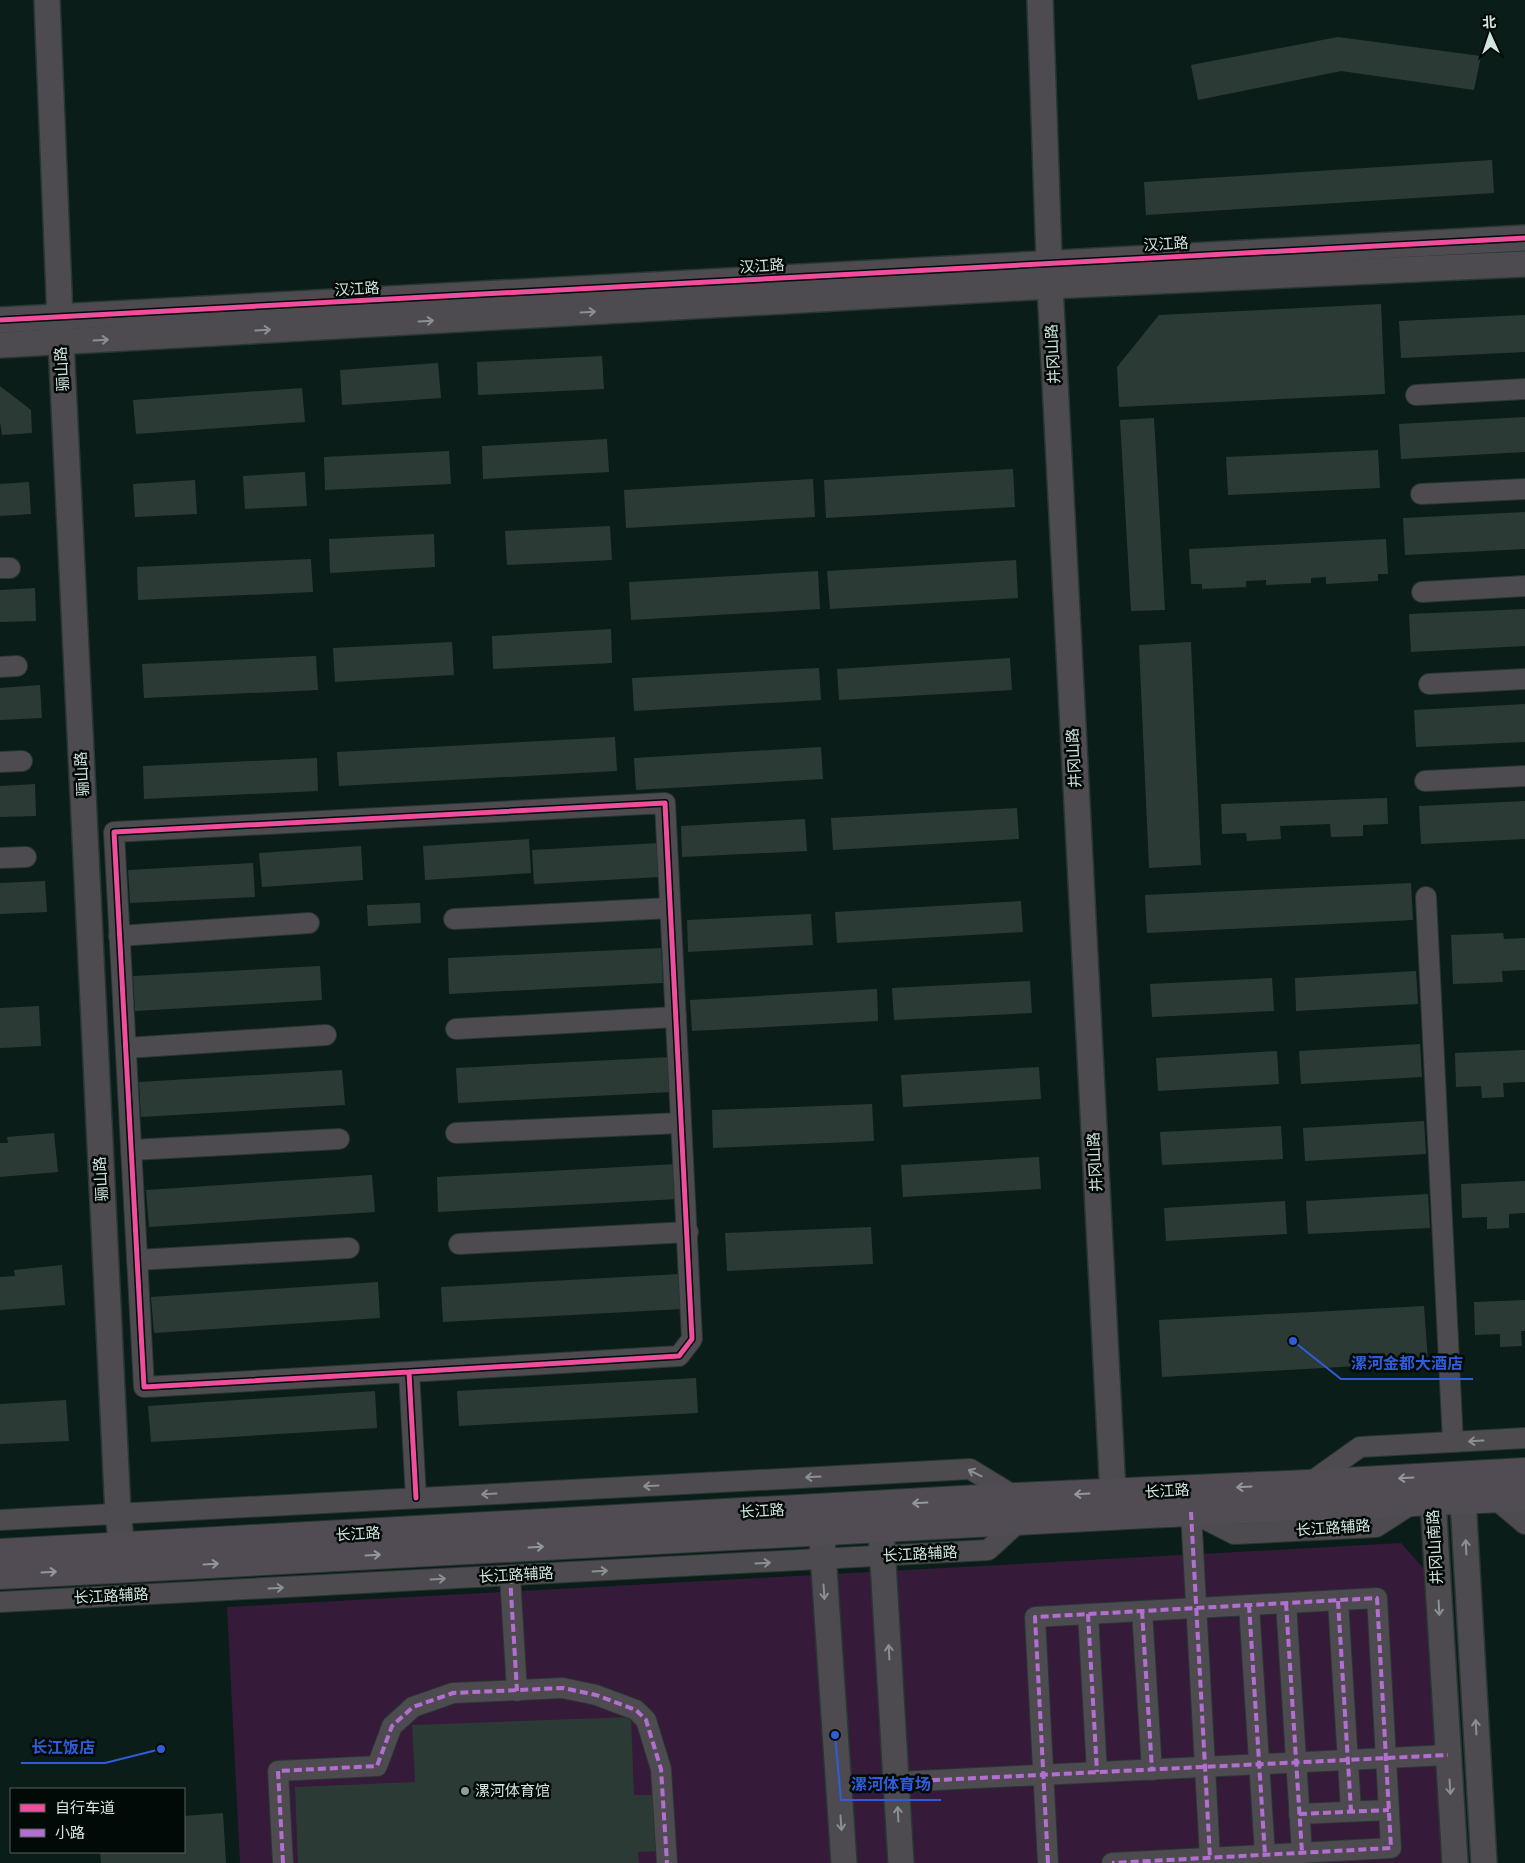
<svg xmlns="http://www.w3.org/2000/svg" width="1525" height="1863" viewBox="0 0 1525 1863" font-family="'Noto Sans','Noto Sans SC',sans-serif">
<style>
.pitch{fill:#351a39}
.building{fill:#2c3a36}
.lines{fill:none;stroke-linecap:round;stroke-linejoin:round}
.minor-casing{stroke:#293733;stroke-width:22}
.tertiary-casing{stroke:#293733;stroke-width:28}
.secondary-casing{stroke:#293733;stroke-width:30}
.minor{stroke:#4e4b50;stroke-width:20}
.tertiary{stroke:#4e4b50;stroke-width:25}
.secondary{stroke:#514c54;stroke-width:28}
.quiet{stroke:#b36fd0;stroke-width:4;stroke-dasharray:8 4;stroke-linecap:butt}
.cycleway-casing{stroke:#020a07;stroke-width:8}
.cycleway{stroke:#ef4d9e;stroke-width:5}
.oneway{stroke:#8a9090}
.oneway2{stroke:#92989a}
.poi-dot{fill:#8d9e99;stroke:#020a07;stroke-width:2}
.labels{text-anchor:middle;stroke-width:5;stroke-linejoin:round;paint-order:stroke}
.street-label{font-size:15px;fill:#d3e4df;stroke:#020a07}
.poi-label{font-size:15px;fill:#d3e4df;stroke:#020a07;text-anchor:start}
.leader{fill:none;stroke:#2f5dd9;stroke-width:2}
.callout-dot{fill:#2f5dd9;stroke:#020a07;stroke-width:2}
.callout-label{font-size:16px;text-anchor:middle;font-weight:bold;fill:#2f5dd9;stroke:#020a07;stroke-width:5;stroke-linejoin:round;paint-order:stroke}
</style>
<rect width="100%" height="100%" fill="#0b1d18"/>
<path class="pitch" d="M1401,1543L1426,1571L1445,1863H240L227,1607Z"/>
<g class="building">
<path d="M1338,37L1481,56L1474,90L1341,71L1198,100L1191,65Z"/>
<path d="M1492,160L1494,193L1146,215L1144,182Z"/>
<path d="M1381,304L1385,394L1119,407L1117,367L1159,315Z"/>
<path d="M1525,315V352L1401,358L1399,321Z"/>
<path d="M602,356L604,389L478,395L477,362Z"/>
<path d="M438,363L441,398L342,405L340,370Z"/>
<path d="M0,386L31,410L32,433L2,435L0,422Z"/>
<path d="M302,388L305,422L136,434L133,400Z"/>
<path d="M1525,417V452L1401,459L1399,424Z"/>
<path d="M1154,418L1165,610L1131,611L1120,420Z"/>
<path d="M607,439L609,472L483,479L482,446Z"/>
<path d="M1378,450L1380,488L1228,495L1226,457Z"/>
<path d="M449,451L451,484L325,490L324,457Z"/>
<path d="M1013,469L1015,507L826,518L824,480Z"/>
<path d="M305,472L307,506L245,509L243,476Z"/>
<path d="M813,479L815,517L626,528L624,490Z"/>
<path d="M195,480L197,514L135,517L133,484Z"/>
<path d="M29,482L31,514L0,516V484Z"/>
<path d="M1525,512V549L1405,555L1403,518Z"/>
<path d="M610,526L612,560L507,565L505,531Z"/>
<path d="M434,534L435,567L330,573L329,539Z"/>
<path d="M1386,539L1388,574H1378V581L1326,584V577L1311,578V583L1266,585V580L1246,581V587L1202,589V584H1191L1189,549Z"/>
<path d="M311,559L313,592L138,600L137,567Z"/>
<path d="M1016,560L1018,598L830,609L827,571Z"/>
<path d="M818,571L820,609L631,620L629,582Z"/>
<path d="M35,588L36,621L0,622V590Z"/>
<path d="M1525,609V646L1411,652L1409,614Z"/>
<path d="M611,629L612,663L493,669L492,636Z"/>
<path d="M452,642L454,675L335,682L333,648Z"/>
<path d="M1191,642L1201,865L1149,868L1139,645Z"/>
<path d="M316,656L318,690L144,698L142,664Z"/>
<path d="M1010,658L1012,690L839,700L837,669Z"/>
<path d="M819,668L821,700L634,711L632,678Z"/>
<path d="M40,685L42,718L0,720V688Z"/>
<path d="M1525,704V742L1416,747L1414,710Z"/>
<path d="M615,737L617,771L339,786L337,752Z"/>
<path d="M821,747L823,779L636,790L634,758Z"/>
<path d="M317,758L318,791L144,799L143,766Z"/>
<path d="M35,784L36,816L0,817V786Z"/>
<path d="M1387,798L1388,824L1363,825V836L1331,837L1330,824L1280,826L1281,839L1247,841L1246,833L1222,834L1221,804Z"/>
<path d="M1525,801V839L1421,844L1419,806Z"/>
<path d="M1017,808L1019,839L833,850L831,818Z"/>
<path d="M805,819L807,851L682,857L681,826Z"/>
<path d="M529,839L531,873L425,880L423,846Z"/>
<path d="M658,843L660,877L534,884L532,850Z"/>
<path d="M361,846L363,880L262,887L259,853Z"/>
<path d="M253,863L255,897L130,903L128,870Z"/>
<path d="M45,881L47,912L0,914V883Z"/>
<path d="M1411,883L1413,920L1147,933L1145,895Z"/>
<path d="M1021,901L1023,932L837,943L835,912Z"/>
<path d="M420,903L421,923L368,926L367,905Z"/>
<path d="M811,914L813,945L688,952L687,920Z"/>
<path d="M1503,933L1504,939L1525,938V970L1502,971L1503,982L1453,984L1451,935Z"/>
<path d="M661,948L663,983L449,994L448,958Z"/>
<path d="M320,966L322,1000L135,1011L133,976Z"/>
<path d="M1416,971L1418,1004L1296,1011L1295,978Z"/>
<path d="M1272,978L1274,1011L1152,1017L1150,984Z"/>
<path d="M1030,981L1032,1013L894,1020L892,988Z"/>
<path d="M877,989L878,1021L692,1031L690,1000Z"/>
<path d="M39,1006L41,1046L0,1048V1008Z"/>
<path d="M1420,1044L1422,1077L1301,1084L1299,1051Z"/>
<path d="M1525,1050V1082L1503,1083L1504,1097L1482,1098L1481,1086L1456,1087L1455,1053Z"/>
<path d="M1277,1051L1279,1084L1158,1091L1156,1058Z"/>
<path d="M670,1057L672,1092L458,1103L456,1068Z"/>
<path d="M1039,1067L1041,1099L903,1107L901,1075Z"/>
<path d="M342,1070L345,1105L141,1117L139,1082Z"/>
<path d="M872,1104L874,1141L713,1148L712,1110Z"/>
<path d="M1424,1121L1426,1154L1305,1161L1303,1128Z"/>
<path d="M1281,1126L1283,1159L1162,1165L1160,1132Z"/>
<path d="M54,1133L58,1172L0,1177V1143H8L7,1137Z"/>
<path d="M1039,1157L1041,1189L903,1197L901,1165Z"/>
<path d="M676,1164L678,1199L438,1212L437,1177Z"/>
<path d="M372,1175L375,1212L149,1227L146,1190Z"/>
<path d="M1525,1181V1213L1509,1214V1228L1487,1229V1217L1462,1218L1461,1184Z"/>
<path d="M1428,1194L1430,1228L1308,1234L1306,1201Z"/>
<path d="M1285,1201L1287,1234L1166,1241L1164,1208Z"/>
<path d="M871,1227L873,1264L727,1271L725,1233Z"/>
<path d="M62,1265L65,1305L0,1310V1277L15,1276L14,1270Z"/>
<path d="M680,1274L682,1309L443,1322L441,1287Z"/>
<path d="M378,1282L380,1318L154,1333L151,1297Z"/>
<path d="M1525,1300V1331H1521L1522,1346L1500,1347V1334L1475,1335L1474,1302Z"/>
<path d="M1424,1306L1428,1362L1162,1377L1159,1320Z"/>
<path d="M696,1378L698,1413L459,1426L457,1391Z"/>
<path d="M375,1391L377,1428L151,1442L148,1406Z"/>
<path d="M66,1400L69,1441L0,1444V1404Z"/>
<path d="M631,1717L634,1795H656L658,1851L638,1852L639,1863H298L295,1787L415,1782L412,1725Z"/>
<path d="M223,1813L226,1863H101L100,1852H184V1816Z"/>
</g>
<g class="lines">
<defs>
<g id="minor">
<path d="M1416,395L1525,389"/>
<path d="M1421,494L1525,489"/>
<path d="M0,568H10"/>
<path d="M1422,592L1525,586"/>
<path d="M0,667L17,666"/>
<path d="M1429,684L1525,679"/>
<path d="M0,762L22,761"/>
<path d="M1425,781L1525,776"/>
<path d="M0,858L26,857"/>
<path d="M1426,897L1453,1442"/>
<path d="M454,919L670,908"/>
<path d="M119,936L309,923"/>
<path d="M456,1029L676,1017"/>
<path d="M126,1048L326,1035"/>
<path d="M456,1133L681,1123"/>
<path d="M131,1150L339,1139"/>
<path d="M459,1244L688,1232"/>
<path d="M137,1260L349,1248"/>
<path d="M409,1372L144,1387L114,832L665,803L692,1339L679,1356L409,1372L416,1498"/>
<path d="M1308,1484L1360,1447L1525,1438"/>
<path d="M1494,1498L1525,1524"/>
<path d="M0,1520L970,1469L1016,1497"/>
<path d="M510,1576L517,1691"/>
<path d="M1338,1601L1351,1811"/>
<path d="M0,1602L988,1550L1020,1521"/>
<path d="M1286,1603L1302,1853"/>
<path d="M1249,1605L1265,1855"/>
<path d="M1142,1611L1152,1770"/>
<path d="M1088,1614L1097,1772"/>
<path d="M896,1782L1448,1755"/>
<path d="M1299,1814L1389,1810"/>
<path d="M1210,1858L1191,1512L1234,1534L1376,1527L1415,1502"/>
<path d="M283,1863L278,1771L377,1766L392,1726L413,1707L453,1693L563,1688L596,1695L636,1710L646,1720L661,1769L667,1863"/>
<path d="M1048,1863L1035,1617L1377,1598L1391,1848L1112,1863"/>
</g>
<g id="tertiary">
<path d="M47,0L61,342L118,1513L122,1548"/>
<path d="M1040,0L1050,286L1114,1513"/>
<path d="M0,320L1525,238"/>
<path d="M0,345L1050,286L1525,264"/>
<path d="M820,1510L844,1863"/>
<path d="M881,1529L901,1863"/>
<path d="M1455,1863L1433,1500L1448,1476L1463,1500L1484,1863"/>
</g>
<g id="secondary">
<path d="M0,1553L1016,1497L1308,1484L1525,1472"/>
<path d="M0,1575L1146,1514L1525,1497"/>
</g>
</defs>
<use href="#minor" class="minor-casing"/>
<use href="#tertiary" class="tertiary-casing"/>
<use href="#secondary" class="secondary-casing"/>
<use href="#minor" class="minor"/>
<use href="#tertiary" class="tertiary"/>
<use href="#secondary" class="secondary"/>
<g class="quiet">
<path d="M1191,1512L1210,1858"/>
<path d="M510,1576L517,1691"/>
<path d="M1338,1601L1351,1811"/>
<path d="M1286,1603L1302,1853"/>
<path d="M1249,1605L1265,1855"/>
<path d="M1142,1611L1152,1770"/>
<path d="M1088,1614L1097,1772"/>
<path d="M896,1782L1448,1755"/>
<path d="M1299,1814L1389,1810"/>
<path d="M283,1863L278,1771L377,1766L392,1726L413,1707L453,1693L563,1688L596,1695L636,1710L646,1720L661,1769L667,1863"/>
<path d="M1048,1863L1035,1617L1377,1598L1391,1848L1112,1863"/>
</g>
<defs>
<g id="cycleway">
<path d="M0,320L1525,238"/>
<path d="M409,1372L144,1387L114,832L665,803L692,1339L679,1356L409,1372L416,1498"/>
</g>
</defs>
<use href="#cycleway" class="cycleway-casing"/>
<use href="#cycleway" class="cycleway"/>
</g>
<defs><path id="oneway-shaft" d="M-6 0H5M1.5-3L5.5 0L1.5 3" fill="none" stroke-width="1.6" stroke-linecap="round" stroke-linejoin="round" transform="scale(1.25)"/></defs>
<g class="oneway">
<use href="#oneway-shaft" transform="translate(588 312) rotate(-3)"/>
<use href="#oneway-shaft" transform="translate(426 321) rotate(-3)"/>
<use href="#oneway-shaft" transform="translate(263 330) rotate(-3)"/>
<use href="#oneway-shaft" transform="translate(101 340) rotate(-3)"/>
<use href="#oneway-shaft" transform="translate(1476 1441) rotate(177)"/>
<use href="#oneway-shaft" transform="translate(975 1473) rotate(-154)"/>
<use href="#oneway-shaft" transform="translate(813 1477) rotate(177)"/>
<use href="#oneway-shaft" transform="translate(651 1486) rotate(177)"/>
<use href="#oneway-shaft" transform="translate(489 1494) rotate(177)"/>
<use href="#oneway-shaft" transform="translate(1466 1547) rotate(-93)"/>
<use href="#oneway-shaft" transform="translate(763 1563) rotate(-3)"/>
<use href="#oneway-shaft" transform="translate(600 1571) rotate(-3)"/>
<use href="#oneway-shaft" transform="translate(438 1579) rotate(-3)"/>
<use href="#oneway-shaft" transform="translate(276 1588) rotate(-3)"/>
<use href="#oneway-shaft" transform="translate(824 1592) rotate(86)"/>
<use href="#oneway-shaft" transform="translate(1439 1608) rotate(87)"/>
<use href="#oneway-shaft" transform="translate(889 1652) rotate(-93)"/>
<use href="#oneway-shaft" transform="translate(1476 1727) rotate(-93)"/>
<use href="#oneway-shaft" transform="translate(1450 1787) rotate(86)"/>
<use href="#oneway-shaft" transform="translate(898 1814) rotate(-93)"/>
<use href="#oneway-shaft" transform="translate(841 1823) rotate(86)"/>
</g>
<g class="oneway2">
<use href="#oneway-shaft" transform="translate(1406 1478) rotate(177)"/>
<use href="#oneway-shaft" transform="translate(1244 1487) rotate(177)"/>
<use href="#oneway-shaft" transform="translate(1082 1494) rotate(177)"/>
<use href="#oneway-shaft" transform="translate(920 1503) rotate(177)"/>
<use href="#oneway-shaft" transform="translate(536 1547) rotate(-3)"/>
<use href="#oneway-shaft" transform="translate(373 1555) rotate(-3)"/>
<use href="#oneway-shaft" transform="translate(211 1564) rotate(-3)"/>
<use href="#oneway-shaft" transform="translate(49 1572) rotate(-3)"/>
</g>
<circle class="poi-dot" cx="465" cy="1791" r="5"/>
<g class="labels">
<g class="street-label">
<text transform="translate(1166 244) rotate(-3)" y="5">汉江路</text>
<text transform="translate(762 266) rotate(-3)" y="5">汉江路</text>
<text transform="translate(357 289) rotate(-3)" y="5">汉江路</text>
<text transform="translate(1053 354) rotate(-93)" y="5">井冈山路</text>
<text transform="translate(62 369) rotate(-93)" y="5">骊山路</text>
<text transform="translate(1074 758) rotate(-93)" y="5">井冈山路</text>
<text transform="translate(82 774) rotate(-93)" y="5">骊山路</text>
<text transform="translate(1095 1162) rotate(-93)" y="5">井冈山路</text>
<text transform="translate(101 1179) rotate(-93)" y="5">骊山路</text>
<text transform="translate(1167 1491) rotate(-3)" y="5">长江路</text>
<text transform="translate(762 1511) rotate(-3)" y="5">长江路</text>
<text transform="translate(1333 1528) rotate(-4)" y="5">长江路辅路</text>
<text transform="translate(358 1534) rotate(-3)" y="5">长江路</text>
<text transform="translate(1435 1547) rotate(-93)" y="5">井冈山南路</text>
<text transform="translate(920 1554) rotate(-3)" y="5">长江路辅路</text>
<text transform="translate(516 1575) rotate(-3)" y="5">长江路辅路</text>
<text transform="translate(111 1596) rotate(-3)" y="5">长江路辅路</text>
</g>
<g class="poi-label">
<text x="475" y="1796">漯河体育馆</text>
</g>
</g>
<path class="leader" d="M1293 1341L1341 1379H1473M161 1749L105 1763H21M835 1735L841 1800H941"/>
<g class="callout-dot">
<circle cx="1293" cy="1341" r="5"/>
<circle cx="161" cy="1749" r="5"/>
<circle cx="835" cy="1735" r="5"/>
</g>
<g class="callout-label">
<text x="1407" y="1369">漯河金都大酒店</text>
<text x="63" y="1753">长江饭店</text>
<text x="891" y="1790">漯河体育场</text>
</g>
<rect x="10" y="1788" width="175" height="65" fill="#020a07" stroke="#56615d"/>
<rect x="20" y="1804" width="25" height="8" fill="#ef4d9e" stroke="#56615d"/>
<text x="55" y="1813" font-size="15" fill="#d3e4df">自行车道</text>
<rect x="20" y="1829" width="25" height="8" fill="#b36fd0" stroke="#56615d"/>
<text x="55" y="1838" font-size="15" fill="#d3e4df">小路</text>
<g transform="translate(1490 35) rotate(357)" stroke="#020a07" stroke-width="4" paint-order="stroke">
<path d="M0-4L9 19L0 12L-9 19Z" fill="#d3e4df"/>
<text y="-8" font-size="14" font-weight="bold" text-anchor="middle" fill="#d3e4df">北</text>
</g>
</svg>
